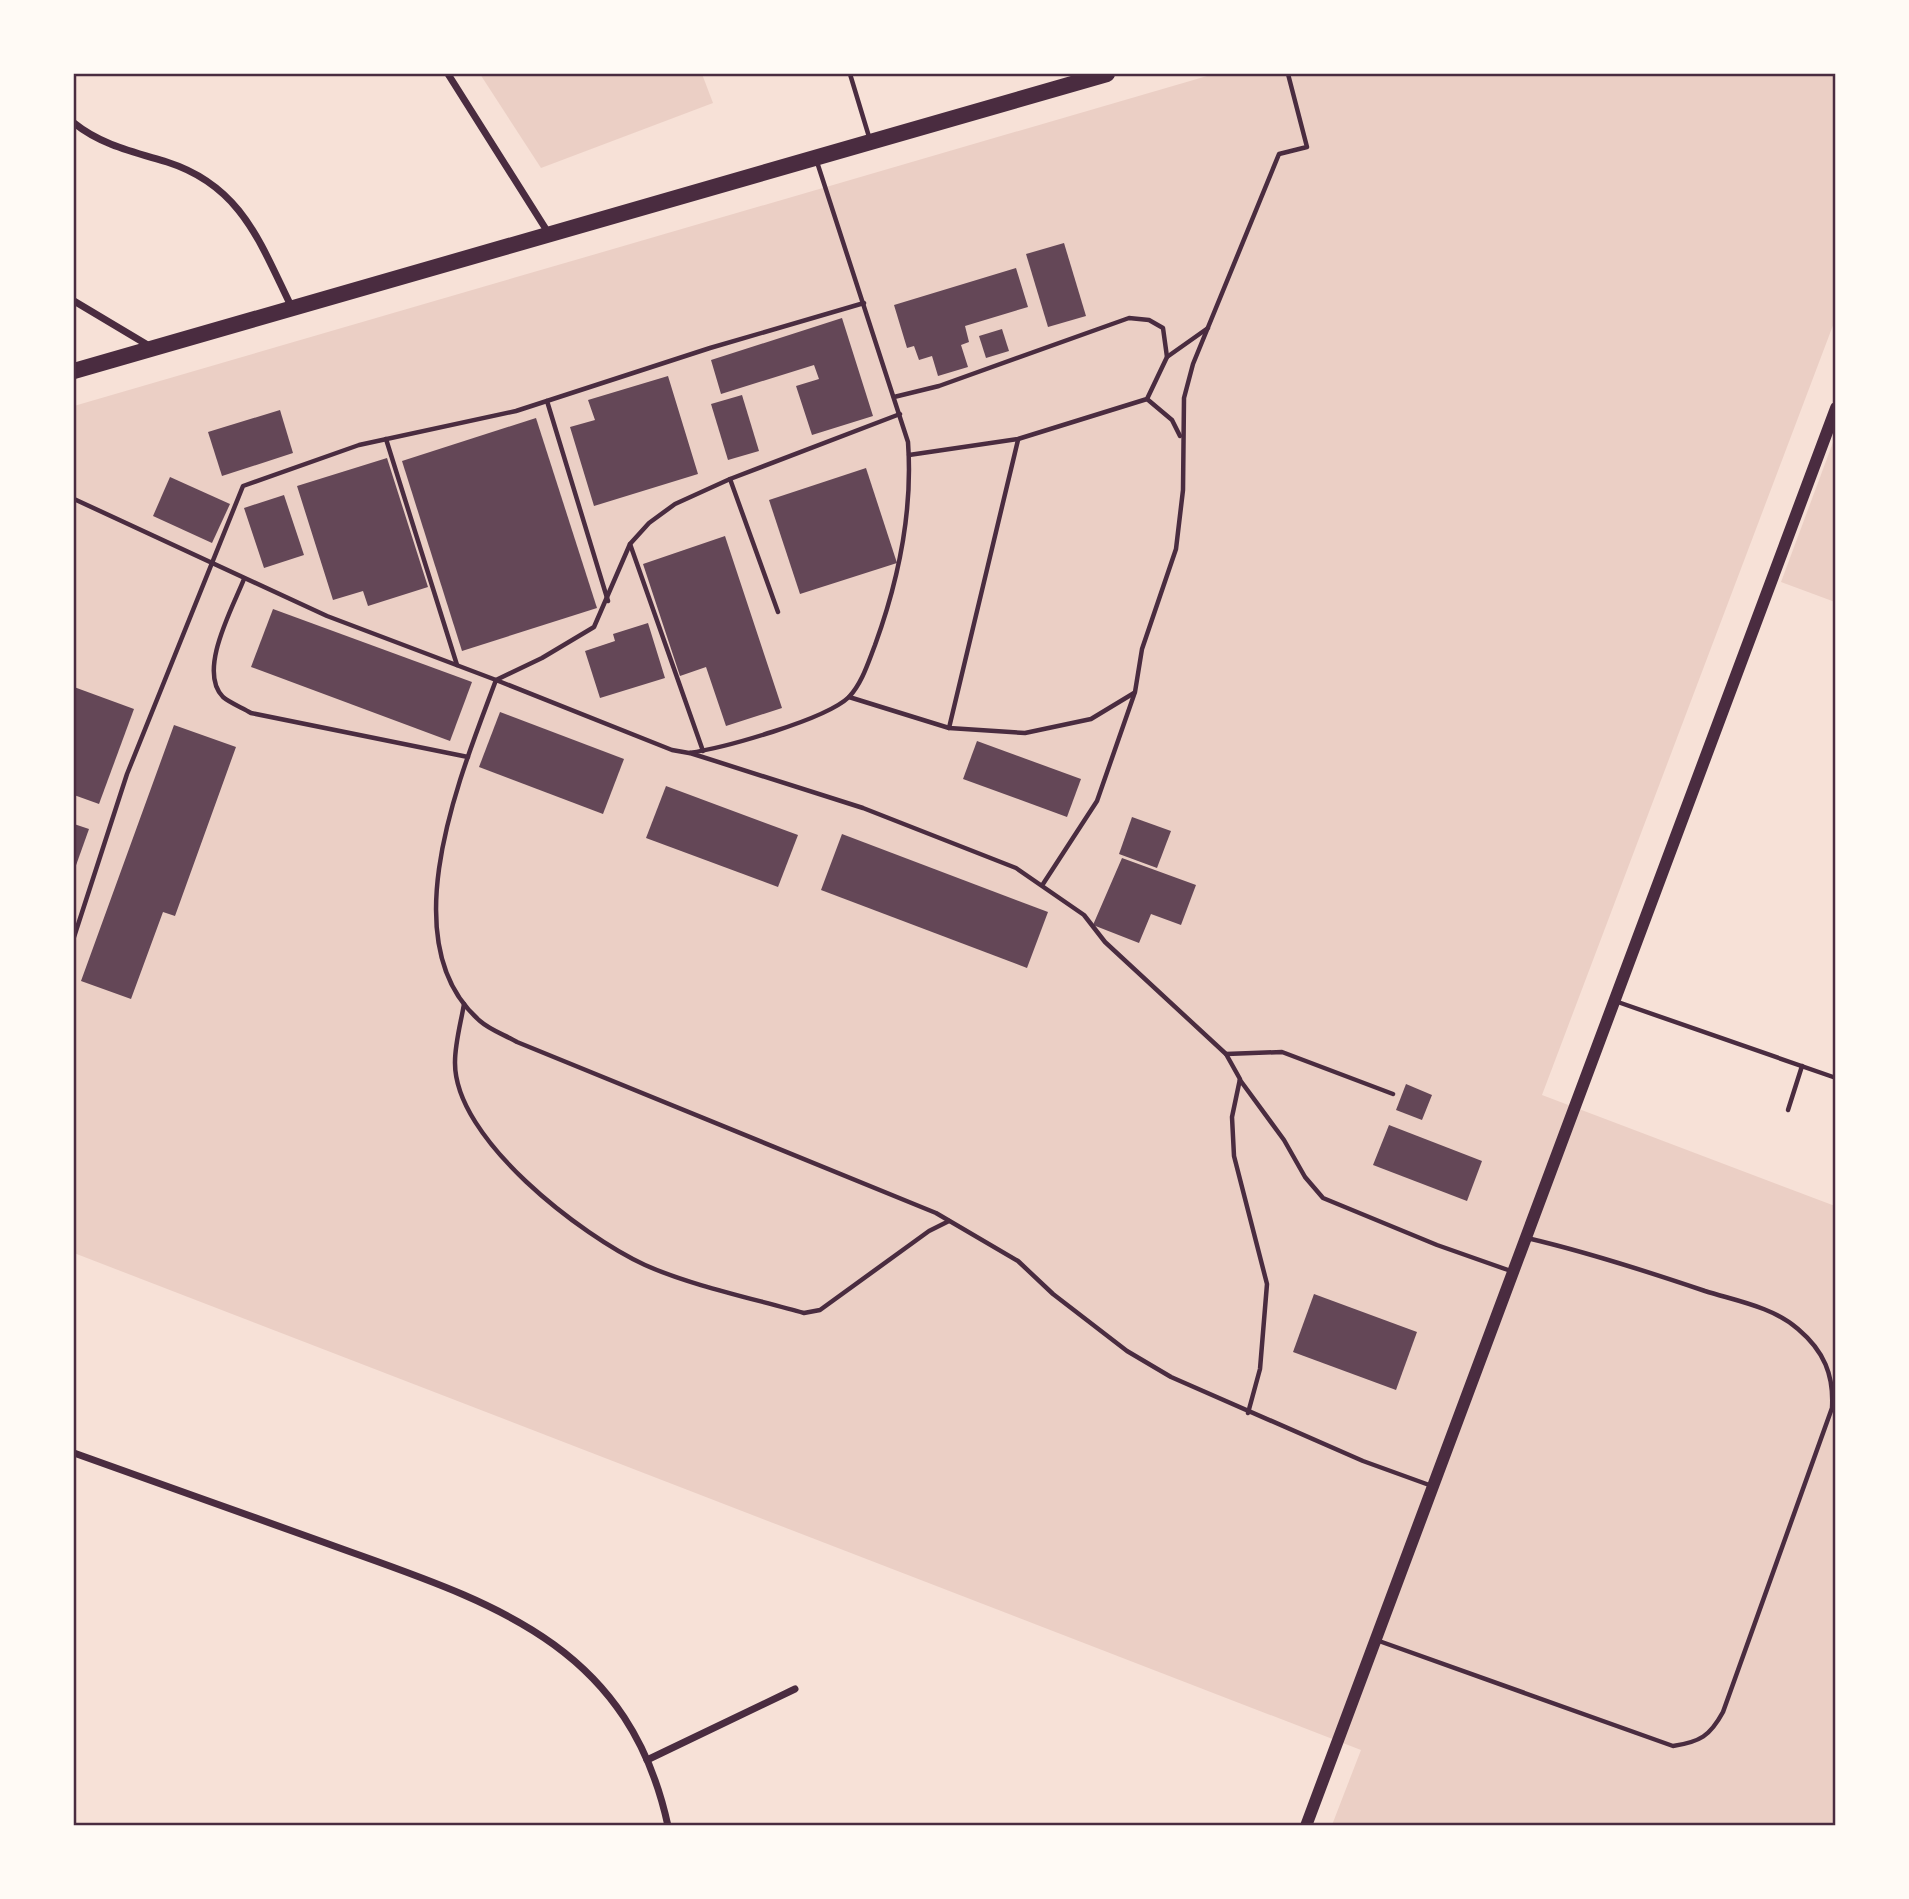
<svg xmlns="http://www.w3.org/2000/svg" width="1909" height="1899" viewBox="0 0 1909 1899" font-family="Mulish,sans-serif">
<style>
.green{fill:#ebcfc5}
.building{fill:#644757}
.lines{fill:none;stroke-linecap:round;stroke-linejoin:round}
.service{stroke:#4a2c40;stroke-width:4.5}
.minor{stroke:#4a2c40;stroke-width:7}
.tertiary{stroke:#4a2c40;stroke-width:12}
.primary{stroke:#4a2c40;stroke-width:16}
.neatline{fill:none;stroke:#4a2c40;stroke-width:2.5}
</style>
<rect width="100%" height="100%" fill="#f7e1d7"/>
<g class="green">
<path d="M480,74H702L713,103L541,168Z"/>
<path d="M1214,74H1835V320L1542,1095L1835,1206V1825H1332L1361,1750L74,1253V406Z"/>
<path d="M1835,437L1836,602H1835L1781,582Z"/>
</g>
<g class="building">
<path d="M1064,243L1086,316L1048,327L1026,254Z"/>
<path d="M1016,268L1028,307L965,326L969,342L961,345L968,367L938,376L932,356L919,360L914,346L907,348L894,305Z"/>
<path d="M842,318L873,416L812,435L796,386L819,379L814,365L721,394L711,360Z"/>
<path d="M1002,329L1009,351L986,358L979,336Z"/>
<path d="M668,376L698,474L594,506L570,427L595,420L588,400Z"/>
<path d="M742,395L759,451L728,460L711,404Z"/>
<path d="M280,410L293,453L222,476L208,432Z"/>
<path d="M536,418L597,608L462,651L402,461Z"/>
<path d="M387,458L428,587L368,606L363,591L333,600L297,486Z"/>
<path d="M866,468L897,563L800,594L769,500Z"/>
<path d="M170,477L230,504L212,543L153,516Z"/>
<path d="M284,495L304,555L264,568L244,508Z"/>
<path d="M725,536L782,708L726,726L706,667L680,676L643,564Z"/>
<path d="M273,609L472,682L450,741L251,667Z"/>
<path d="M648,623L665,678L600,698L585,651L615,641L613,634Z"/>
<path d="M74,687L134,709L99,804L74,795Z"/>
<path d="M500,712L624,759L603,814L479,767Z"/>
<path d="M174,725L236,747L175,916L163,912L131,999L81,981Z"/>
<path d="M977,741L1081,779L1067,817L963,779Z"/>
<path d="M666,786L798,835L778,887L646,838Z"/>
<path d="M1132,817L1171,831L1157,868L1119,854Z"/>
<path d="M74,824L89,829L74,871Z"/>
<path d="M842,834L1048,912L1027,968L821,890Z"/>
<path d="M1122,858L1196,885L1181,925L1151,914L1139,943L1093,925Z"/>
<path d="M1406,1084L1432,1095L1422,1120L1396,1110Z"/>
<path d="M1389,1125L1482,1161L1467,1201L1373,1165Z"/>
<path d="M1314,1294L1417,1332L1396,1390L1293,1352Z"/>
</g>
<g class="lines">
<g class="service">
<path d="M850,74L870,140"/>
<path d="M817,162L908,442C913,512 899,579 875,645C868,663 862,683 849,697C825,720 723,748 689,753L672,750L496,680C462,772 389,942 480,1021C490,1030 505,1035 517,1042L936,1213L1018,1261L1053,1294L1127,1351L1171,1377L1363,1461L1432,1486"/>
<path d="M1167,357L1208,328"/>
<path d="M894,397L939,386L1129,318L1149,320L1163,328L1167,357L1147,399L1018,439L909,455"/>
<path d="M1147,399L1172,420L1180,436"/>
<path d="M547,401L608,601"/>
<path d="M386,439L457,665"/>
<path d="M730,479L778,612"/>
<path d="M74,499L327,616L496,680L542,658L594,627L630,544L649,523L675,504L730,479L900,414"/>
<path d="M630,544L703,751"/>
<path d="M244,579C233,607 197,671 223,697C230,703 243,708 251,713L468,757"/>
<path d="M849,697L949,728L1025,733L1091,719L1134,693"/>
<path d="M949,728L1018,440"/>
<path d="M690,753L863,808L1016,868L1084,915L1105,942L1226,1054L1240,1079L1232,1117L1234,1156L1267,1284L1260,1369L1248,1413"/>
<path d="M1043,884L1097,801L1135,692L1142,649L1176,549L1183,490L1184,398L1193,364L1279,154L1307,147L1288,74"/>
<path d="M74,937L127,774L243,486L359,445L516,411L710,348L864,303"/>
<path d="M1615,1001L1836,1078"/>
<path d="M464,1004C461,1022 455,1043 455,1062C454,1139 582,1236 645,1265C692,1286 755,1299 804,1313L820,1310L929,1231L949,1221"/>
<path d="M1226,1054L1282,1052L1393,1094"/>
<path d="M1240,1080L1284,1140L1305,1177L1323,1198L1437,1245L1511,1271"/>
<path d="M1788,1110L1802,1066"/>
<path d="M1379,1641L1673,1746C1700,1742 1710,1736 1723,1712L1832,1408C1834,1375 1824,1351 1798,1329C1773,1307 1737,1301 1705,1291C1646,1271 1587,1252 1527,1238"/>
</g>
<g class="minor">
<path d="M448,74L549,234"/>
<path d="M74,123C101,145 134,152 167,162C242,186 260,243 292,308"/>
<path d="M74,301L151,347"/>
<path d="M74,1453C157,1483 240,1512 323,1542C482,1600 627,1637 668,1826"/>
<path d="M647,1760L795,1689"/>
</g>
<path class="tertiary" d="M1306,1826L1836,408"/>
<path class="primary" d="M74,371L1107,74"/>
</g>
<rect width="1909" height="1899" fill="none" stroke="#fffaf5" stroke-width="150"/>
<rect x="75" y="75" width="1759" height="1749" class="neatline"/>
</svg>
